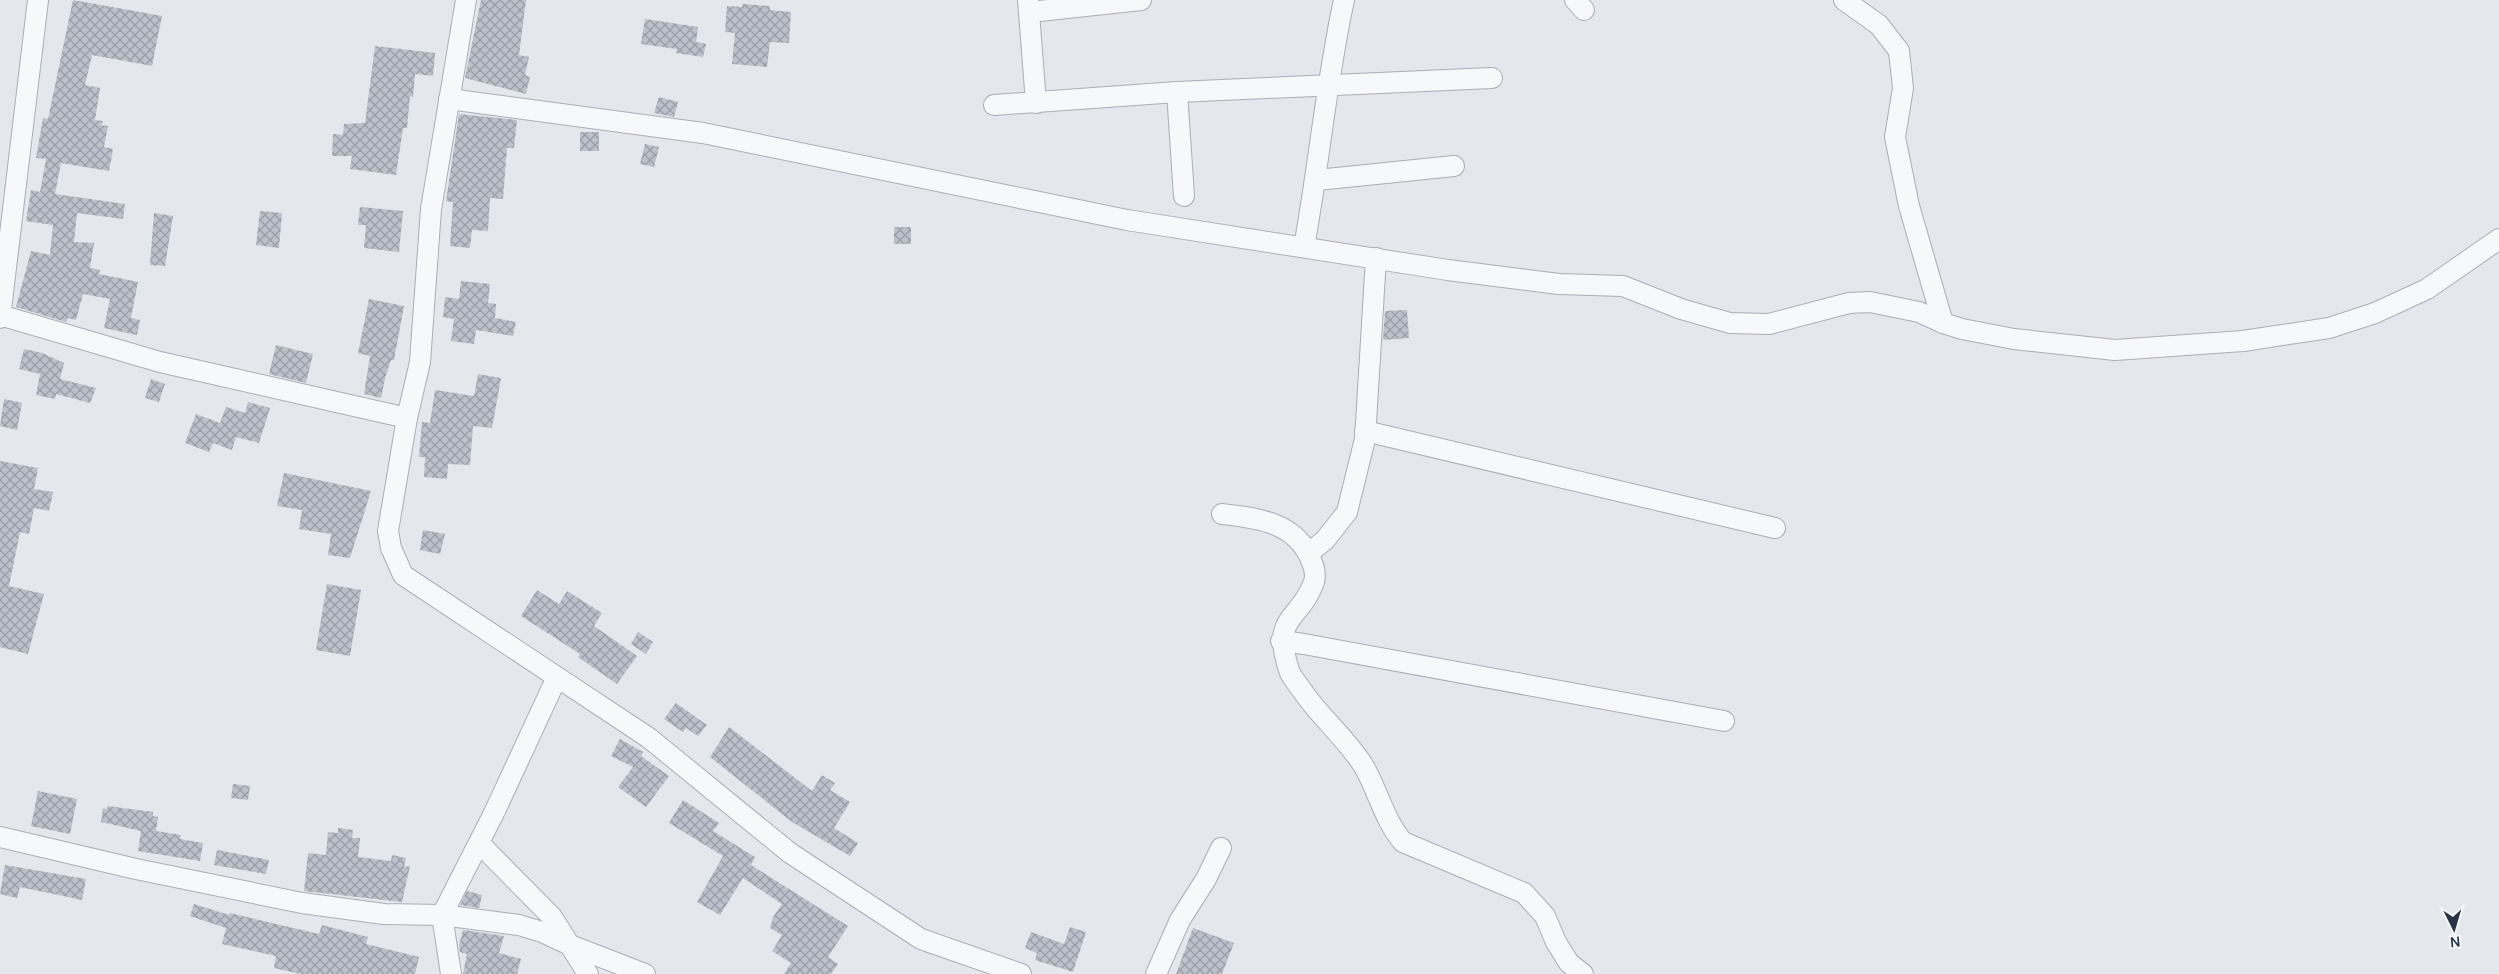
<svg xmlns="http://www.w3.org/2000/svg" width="2499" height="974" viewBox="0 0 2499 974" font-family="Manrope,sans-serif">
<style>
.building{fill:url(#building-cross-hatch)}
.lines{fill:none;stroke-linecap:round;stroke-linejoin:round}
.street-casing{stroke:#a9aeb7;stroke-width:22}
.street{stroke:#f7f8fa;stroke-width:20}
</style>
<defs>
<pattern id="building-cross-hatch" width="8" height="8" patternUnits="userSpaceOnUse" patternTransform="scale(1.25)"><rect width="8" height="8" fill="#bbc0ca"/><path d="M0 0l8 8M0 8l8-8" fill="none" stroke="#989da6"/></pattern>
</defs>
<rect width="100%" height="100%" fill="#e4e7ec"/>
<g class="building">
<path d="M73,0L162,16L152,66L92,55L85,85L100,88L95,120L103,121L101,125L108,126L104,147L113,149L109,171L61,163L55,194L125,204L123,219L77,213L74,242L94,243L90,268L100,270L99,274L138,282L131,318L140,320L137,335L104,328L110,299L83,294L76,320L68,318L66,322L16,307L31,251L50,255L53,225L26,221L31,190L40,192L46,159L36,158L43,118L48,119Z"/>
<path d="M481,0H526L519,55L529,57L525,75L530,77L526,94L465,78Z"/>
<path d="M742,4L770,6V10L791,12L789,43L770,42L767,67L732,64L735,33L725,32L727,6L742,7Z"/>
<path d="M645,19L698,27L696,42L706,44L703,57L676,53L677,49L641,44Z"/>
<path d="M375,46L435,53L433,76L415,74L413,97L410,96L407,128H403L396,175L350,169L352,156H332L333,134L343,135L344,124L365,123Z"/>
<path d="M659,97L678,102L674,117L654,113Z"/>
<path d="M459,114L517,120L514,148H507L503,199L490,198L488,231L472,230L470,248L450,246L453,202L446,201Z"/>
<rect x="580" y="132" width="19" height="19"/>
<path d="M645,144L659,147L654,167L640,164Z"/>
<path d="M360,207L403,211L399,252L364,248L366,225H358Z"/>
<path d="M260,211L282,213L279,248L256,245Z"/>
<path d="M154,213L173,216L165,266L150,265Z"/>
<rect x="894" y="227" width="17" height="17"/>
<path d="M461,281L490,284L488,303L496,304L495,318L516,322L513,336L476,330L474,344L451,341L454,319L443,317L445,297L459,299Z"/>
<path d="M369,299L404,306L394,360H391L385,378L381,398L364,394L370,356L358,353Z"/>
<path d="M1407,310L1409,338L1383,340L1385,311Z"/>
<path d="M276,345L313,354L306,383L269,374Z"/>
<path d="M24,349L42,353L64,363L60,379L96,388L90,403L56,394L55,399L36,395L40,374L19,369Z"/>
<path d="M478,374L501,378L492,428L473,426L470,465L448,464L447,479L424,477L425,457H419L422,422L430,423L435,390L474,396Z"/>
<path d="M151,379L165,384L159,402L145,398Z"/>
<path d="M4,399L22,403L17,430L0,426Z"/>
<path d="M248,402L270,408L259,443L236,437L232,450L213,443L209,452L185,443L196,414L220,423L226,407L245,413Z"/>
<path d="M0,461L38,468L34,489L53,492L49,511L34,508L29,534L20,532L9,586L44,594L28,654L0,647Z"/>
<path d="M284,473L371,491L350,558L328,555L331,534L299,529L302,510L277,506Z"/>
<path d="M423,530L445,534L440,554L420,550Z"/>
<path d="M327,584L361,590L350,656L316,650Z"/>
<path d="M537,590L559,604L567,591L602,613L594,626L637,656L617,684L578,657L580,654L521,616Z"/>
<path d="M638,632L653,642L646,654L631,644Z"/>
<path d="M676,703L707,725L698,736L686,728L683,732L664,719Z"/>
<path d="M729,727L812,791L822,775L835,783L830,790L850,802L834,828L858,843L850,856L792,822L710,757Z"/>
<path d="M620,739L643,752L641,756L669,776L646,807L618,787L633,767L611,756Z"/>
<path d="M233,784L250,786L248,800L231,798Z"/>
<path d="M38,791L77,799L70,834L31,826Z"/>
<path d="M683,800L719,823L713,831L755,857L751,865L848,926L828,957L838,964L831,974H784L791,963L772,951L782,935L770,928L773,917L782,904L743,878L720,915L697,902L723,856L669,823Z"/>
<path d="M108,806L153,812V816L158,817L156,831L181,835L180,839L203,843L200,861L138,851L141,831L101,822L103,808L107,809Z"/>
<path d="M338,828L353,830L352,838H360L358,857L391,861L392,855L406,858L404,867L410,866L402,902L304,891L308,853L326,855L328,832L338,833Z"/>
<path d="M217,850L269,860L266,874L214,865Z"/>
<path d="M5,865L86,879L82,900L20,887L17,898L0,894Z"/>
<path d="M467,891L482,895L479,908L460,905Z"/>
<path d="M194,904L229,915L230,913L319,934L322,925L368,937L366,944L419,957L415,974H300L274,968L276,956L222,944L226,928L190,916Z"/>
<path d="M1070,927L1086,932L1073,972L1035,960L1037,953L1025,948L1031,932L1064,944Z"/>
<path d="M1193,928L1234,943L1222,974H1176Z"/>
<path d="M463,930L504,936L499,953L521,959L517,974H463L467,954L460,952L459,945Z"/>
</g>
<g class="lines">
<defs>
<g id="street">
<path d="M466,0L431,209L420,362L407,418L388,531L391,548L403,575L649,738L790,853L921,939L1021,974"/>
<path d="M1028,0L1036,103"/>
<path d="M1575,0L1584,10"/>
<path d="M1844,0L1879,25L1899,51L1903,88L1895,137L1909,206L1943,323L1962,329L2014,339L2115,350L2243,341L2329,328L2375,313L2427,289L2499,239"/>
<path d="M1030,12L1141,0"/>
<path d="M1177,92L1184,196"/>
<path d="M449,99L703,133L1127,220L1448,270L1559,284L1623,286L1681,309L1730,323L1769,324L1849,303L1870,302L1919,312L1943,323"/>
<path d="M994,105L1177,92L1492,78"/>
<path d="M1317,180L1454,166"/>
<path d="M1304,247C1319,165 1326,82 1344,0"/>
<path d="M0,315L160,362L407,418"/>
<path d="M0,318L38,0"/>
<path d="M1365,431L1775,528"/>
<path d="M1222,514C1257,518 1296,522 1311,560C1314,566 1316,575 1314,582C1299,623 1271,614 1289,670C1291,677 1297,683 1301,689C1319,716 1346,738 1363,765C1378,790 1384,820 1403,842L1524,893L1545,916L1556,942L1569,963L1583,974"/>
<path d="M1309,553L1325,540L1347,512L1365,439L1376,258"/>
<path d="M1281,641L1304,644L1724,721"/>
<path d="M0,837L136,869L302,903L384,914L442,915L519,925L542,932L570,945L645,974"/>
<path d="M479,843L552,917L588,974"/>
<path d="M451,974L442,915L494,813L557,677"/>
<path d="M1156,974L1180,920L1206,879L1221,848"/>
</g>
</defs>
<use href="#street" class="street-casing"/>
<use href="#street" class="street"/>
</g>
<g transform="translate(2454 929) rotate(175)" stroke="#f4f6f9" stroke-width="4" paint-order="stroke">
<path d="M0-4L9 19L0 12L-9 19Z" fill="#2b3445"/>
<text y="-8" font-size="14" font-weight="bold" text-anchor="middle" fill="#2b3445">N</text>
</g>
</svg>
